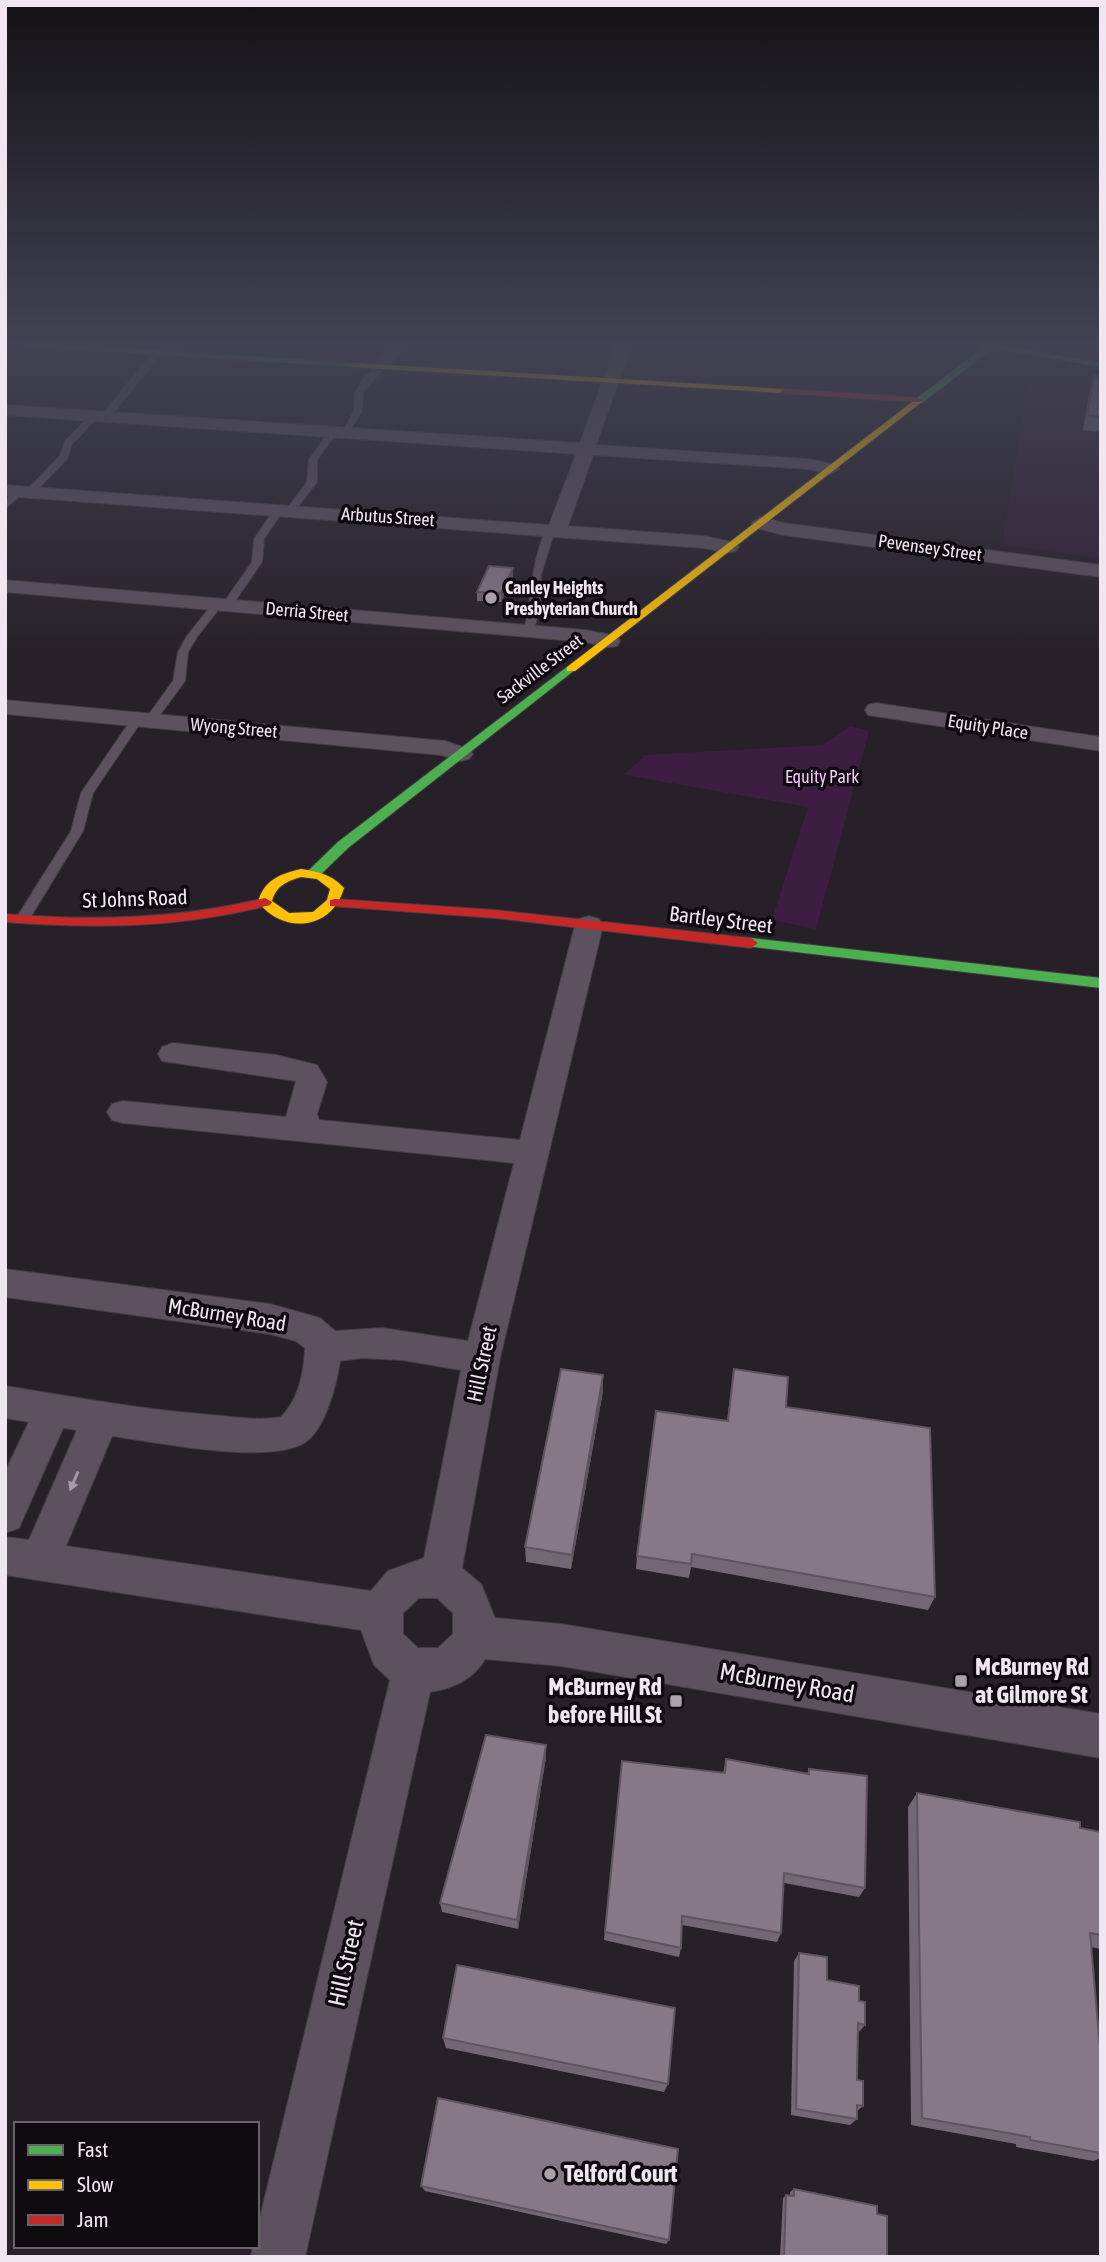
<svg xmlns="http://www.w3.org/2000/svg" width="1106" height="2262" viewBox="0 0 1106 2262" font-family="'Asap Condensed',sans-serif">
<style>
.built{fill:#322134}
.green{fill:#3e1d42}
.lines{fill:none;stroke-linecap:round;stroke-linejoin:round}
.lane-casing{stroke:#423d43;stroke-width:2}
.street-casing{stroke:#423d43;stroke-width:2}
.fast-casing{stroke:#423d43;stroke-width:2}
.slow-casing{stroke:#423d43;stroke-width:2}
.jam-casing{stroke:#423d43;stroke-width:2}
.lane{fill:#5d515f;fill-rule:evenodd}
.street{fill:#5d515f;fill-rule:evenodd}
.fast{fill:#4caf50;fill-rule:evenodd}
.slow{fill:#ffc107;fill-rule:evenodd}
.jam{fill:#c62828;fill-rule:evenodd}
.wall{fill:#746775}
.shaded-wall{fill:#5e545f}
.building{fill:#877888;stroke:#5e545f;stroke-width:2}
.oneway{fill:#a69ca8}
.poi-dot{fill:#aaa1ab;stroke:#0f0910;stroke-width:2.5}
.labels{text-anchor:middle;stroke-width:7;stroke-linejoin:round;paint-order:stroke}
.far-street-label{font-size:18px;fill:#f0e6f1;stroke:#0f0910}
.far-poi-label{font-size:18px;font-weight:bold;fill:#f0e6f1;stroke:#0f0910;text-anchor:start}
.far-park-label{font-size:18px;fill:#f5c6fa;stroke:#0f0910}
.street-label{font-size:21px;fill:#f0e6f1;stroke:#0f0910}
.near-poi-label{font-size:24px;font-weight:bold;fill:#f0e6f1;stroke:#0f0910;text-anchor:start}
.near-street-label{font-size:24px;fill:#f0e6f1;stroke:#0f0910}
</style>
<rect width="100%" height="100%" fill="#272028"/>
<path class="built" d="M1032,360L1101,373V558L1002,545Z"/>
<g class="green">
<path d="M1035,344H1101V356L1041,346Z"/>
<path d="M850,726L869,731L816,929L772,920L808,807L624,775L645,755L823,745Z"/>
</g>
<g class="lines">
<defs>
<g id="lane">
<path d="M169,344H177L167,355L161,354L108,419H102V415L148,358L155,350L161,351Z"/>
<path d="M379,364L386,366L363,392L362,411L347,435H341L354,411L355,392L365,377Z"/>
<path d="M92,414L99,416L72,444L67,459L33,494H27V490L60,456L65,441Z"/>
<path d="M330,430L337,432L317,460V482L294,512H288L286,510L307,482L309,460Z"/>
<path d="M17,489L25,491L5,509V501Z"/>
<path d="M276,507L284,509L264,539L262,562L231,607L222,605L197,637L188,652L185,681L154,723H146L144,721L173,681L178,652L187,636L213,603L222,605L252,562L254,539Z"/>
<path d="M547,528L555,530L541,575L542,596L534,631L529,634L524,631C532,596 531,561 547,528Z"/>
<path d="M137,716L143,719L93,793L83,831L27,923H17L15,920L71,831L81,793L133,717Z"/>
</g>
<g id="street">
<path d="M390,344H406L388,369H376L374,366Z"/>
<path d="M616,344H632L596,445L808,459L836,465L839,469L830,474L808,469L593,455L568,526L704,536L736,543L739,547L736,551L729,553L704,548L5,496V485L549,525L576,454L5,415V405L580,443Z"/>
<path d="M760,517L784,523L1101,565V577L783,535L753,527L751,523Z"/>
<path d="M5,580L585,630L617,636L620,641L617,646L609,647L585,642L5,592Z"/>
<path d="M5,700L445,741L469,749L473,754L469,759L461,761L441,755L5,714Z"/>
<path d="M876,703L1101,737V751L868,715L865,710L868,705Z"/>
<path d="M589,916L599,919L603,925L500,1358L462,1568L481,1584L495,1618L561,1624L1101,1714V1758L561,1666L485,1659C474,1679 452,1689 430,1692L305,2257H251L253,2246H257V2230L390,1680L374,1665L361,1630L5,1575V1537L29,1540L77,1430L63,1428L19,1528L5,1533V1472L29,1422L5,1418V1386C74,1397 143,1410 212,1415C234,1417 259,1421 281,1417C299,1399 304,1372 305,1348L296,1341L270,1334L5,1297V1269L270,1304L320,1318L335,1331L382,1328L468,1341L514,1163L123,1123L112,1120L107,1112L112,1104L123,1101L286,1117L296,1081L162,1061L158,1054L162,1047L173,1043L276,1055L317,1065L327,1082L317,1114L319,1120L520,1140L575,925L579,919ZM362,1358L402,1360L461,1370L424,1558L388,1571L371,1591L66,1546L112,1436C156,1442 268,1465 304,1443C325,1431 337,1383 340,1361ZM419,1598H437L453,1613V1634L438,1648H418L403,1634V1613Z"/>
</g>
<g id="fast">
<path d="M18,344H56L354,363L358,365L354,367L22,346Z"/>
<path d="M980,344H997L1101,363V367L993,348L922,403H916V399L985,346Z"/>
<path d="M567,667L576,669L348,848L318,877H308V871L338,842Z"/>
<path d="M751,938L1101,978V988L746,946L744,943L746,940Z"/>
</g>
<g id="slow">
<path d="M354,363L783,389L787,391L783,393L351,367Z"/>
<path d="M916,399L923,401L575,671H567V667Z"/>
<path d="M301,869C319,872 331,874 344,888C332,930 284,935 258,902C264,880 280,874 301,869ZM301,877L317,879L330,889L327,900L313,912L289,913L272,901C276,886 287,881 301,877Z"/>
</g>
<g id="jam">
<path d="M783,389L919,398L923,400L919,402L780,393Z"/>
<path d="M265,898L272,902L270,905C182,928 95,929 5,922V914C94,921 179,919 265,898Z"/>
<path d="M335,899L495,910L751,938L758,943L751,948L495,918L330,906V900Z"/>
</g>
</defs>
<use href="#lane" class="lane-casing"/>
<use href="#street" class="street-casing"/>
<use href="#fast" class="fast-casing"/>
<use href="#slow" class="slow-casing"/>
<use href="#jam" class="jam-casing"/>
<use href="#lane" class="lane"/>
<use href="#street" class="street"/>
<use href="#fast" class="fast"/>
<use href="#slow" class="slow"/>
<use href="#jam" class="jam"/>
</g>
<g class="wall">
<path d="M1094,376H1101V432L1083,430L1090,389Z"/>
<path d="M513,568V577L501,602L477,601V592Z"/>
<path d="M734,1369L786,1407L935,1597L928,1610L691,1567L689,1578L636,1569L637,1556L727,1421Z"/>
<path d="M603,1375V1391L571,1569L526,1562L525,1547Z"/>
<path d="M546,1745V1757L518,1929L442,1912L440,1903Z"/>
<path d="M726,1759L807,1774L809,1769L865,1888L859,1897L784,1883L781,1933L777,1942L682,1925L681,1948L679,1957L604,1940L622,1761L723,1773Z"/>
<path d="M917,1793L1080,1828L1101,1832V1949L1091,1947L1101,2060V2158L1093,2161L1016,2147V2144L911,2125L908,1807Z"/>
<path d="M799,1953L827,1980L859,2001L865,2025L858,2033L857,2080L863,2106L857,2111V2119L850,2125L791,2115L794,1961Z"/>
<path d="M443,2038L668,2084L664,2092L446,2048Z"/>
<path d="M421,2186L669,2240L666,2244L425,2191Z"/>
<path d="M794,2189L877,2214L887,2257H780L783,2198L786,2195L790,2196V2192Z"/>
</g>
<g class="shaded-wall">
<path d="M513,568V577L501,602V593Z"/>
<path d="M603,1375V1391L571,1569L572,1555Z"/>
<path d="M546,1745V1757L518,1929L517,1920Z"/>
</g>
<g class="building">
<path d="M1094,376H1101V417L1087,415Z"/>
<path d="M489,566L513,568L501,593L477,592Z"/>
<path d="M561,1369L603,1375L572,1555L525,1547Z"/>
<path d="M734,1369L788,1377L786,1407L930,1428L935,1597L692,1554L691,1564L637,1556L656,1411L728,1421Z"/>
<path d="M486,1735L546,1745L517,1920L440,1903Z"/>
<path d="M726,1759L809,1774V1769L867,1776L865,1888L784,1873L781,1933L682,1916L681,1948L605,1932L622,1761L725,1773Z"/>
<path d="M917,1793L1080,1822V1828L1101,1832V1935L1090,1933L1101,2060V2153L1030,2140V2137L922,2118Z"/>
<path d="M799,1953L827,1957V1980L859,1986V2001L865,2002V2025L858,2023L857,2080L863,2081V2106L857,2105V2119L796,2109Z"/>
<path d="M457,1965L675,2008L668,2084L443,2038Z"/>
<path d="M438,2098L678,2149L669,2240L421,2186Z"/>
<path d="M794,2189L877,2206V2214L887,2216V2257H784L786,2195L794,2196Z"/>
</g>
<defs><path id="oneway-solid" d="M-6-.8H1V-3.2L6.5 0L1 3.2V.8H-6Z" transform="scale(1.75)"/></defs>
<use class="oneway" href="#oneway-solid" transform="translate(74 1481) rotate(113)"/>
<linearGradient id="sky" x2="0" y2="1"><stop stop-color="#151216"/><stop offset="0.52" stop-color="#414253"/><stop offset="1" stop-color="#414253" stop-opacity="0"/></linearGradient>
<rect width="1106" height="661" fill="url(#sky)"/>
<g class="poi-dot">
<circle cx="491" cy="598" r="7"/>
<rect x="954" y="1674" width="14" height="14" rx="3.5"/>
<rect x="669" y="1694" width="14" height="14" rx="3.5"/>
<circle cx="550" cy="2174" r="7"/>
</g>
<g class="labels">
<g class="far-street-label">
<text transform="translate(388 517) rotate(4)" y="6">Arbutus Street</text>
<text transform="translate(930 548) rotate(8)" y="6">Pevensey Street</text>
<text transform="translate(307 612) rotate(5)" y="6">Derria Street</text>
<text transform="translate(540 669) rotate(-37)" y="6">Sackville Street</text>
<text transform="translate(988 727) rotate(9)" y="6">Equity Place</text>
<text transform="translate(234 728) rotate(5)" y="6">Wyong Street</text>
</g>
<g class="far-poi-label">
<text x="505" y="594">Canley Heights<tspan x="505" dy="21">Presbyterian Church</tspan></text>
</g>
<g class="far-park-label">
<text x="822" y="783">Equity Park</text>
</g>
<g class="street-label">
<text transform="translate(135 899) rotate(-2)" y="7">St Johns Road</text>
<text transform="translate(721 920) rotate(7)" y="7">Bartley Street</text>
<text transform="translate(227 1315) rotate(9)" y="7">McBurney Road</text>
<text transform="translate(482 1364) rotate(-78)" y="7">Hill Street</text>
</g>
<g class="near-poi-label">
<text x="975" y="1675">McBurney Rd<tspan x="975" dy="28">at Gilmore St</tspan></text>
<text x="662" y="1695" text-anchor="end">McBurney Rd<tspan x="662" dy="28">before Hill St</tspan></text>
<text x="564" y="2182">Telford Court</text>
</g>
<g class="near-street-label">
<text transform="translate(787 1683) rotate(10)" y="8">McBurney Road</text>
<text transform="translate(346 1963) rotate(-77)" y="8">Hill Street</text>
</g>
</g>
<rect width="1106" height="2262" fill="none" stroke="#f0e6f1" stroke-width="14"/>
<rect x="14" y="2122" width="245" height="126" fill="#0f0910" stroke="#69616a" stroke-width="2"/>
<rect x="28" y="2145" width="35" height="10" fill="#4caf50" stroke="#69616a" stroke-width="2"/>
<text x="77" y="2157" font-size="21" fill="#f0e6f1">Fast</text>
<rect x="28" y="2180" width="35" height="10" fill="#ffc107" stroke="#69616a" stroke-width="2"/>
<text x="77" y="2192" font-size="21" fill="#f0e6f1">Slow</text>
<rect x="28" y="2215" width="35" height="10" fill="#c62828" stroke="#69616a" stroke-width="2"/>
<text x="77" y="2227" font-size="21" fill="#f0e6f1">Jam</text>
</svg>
